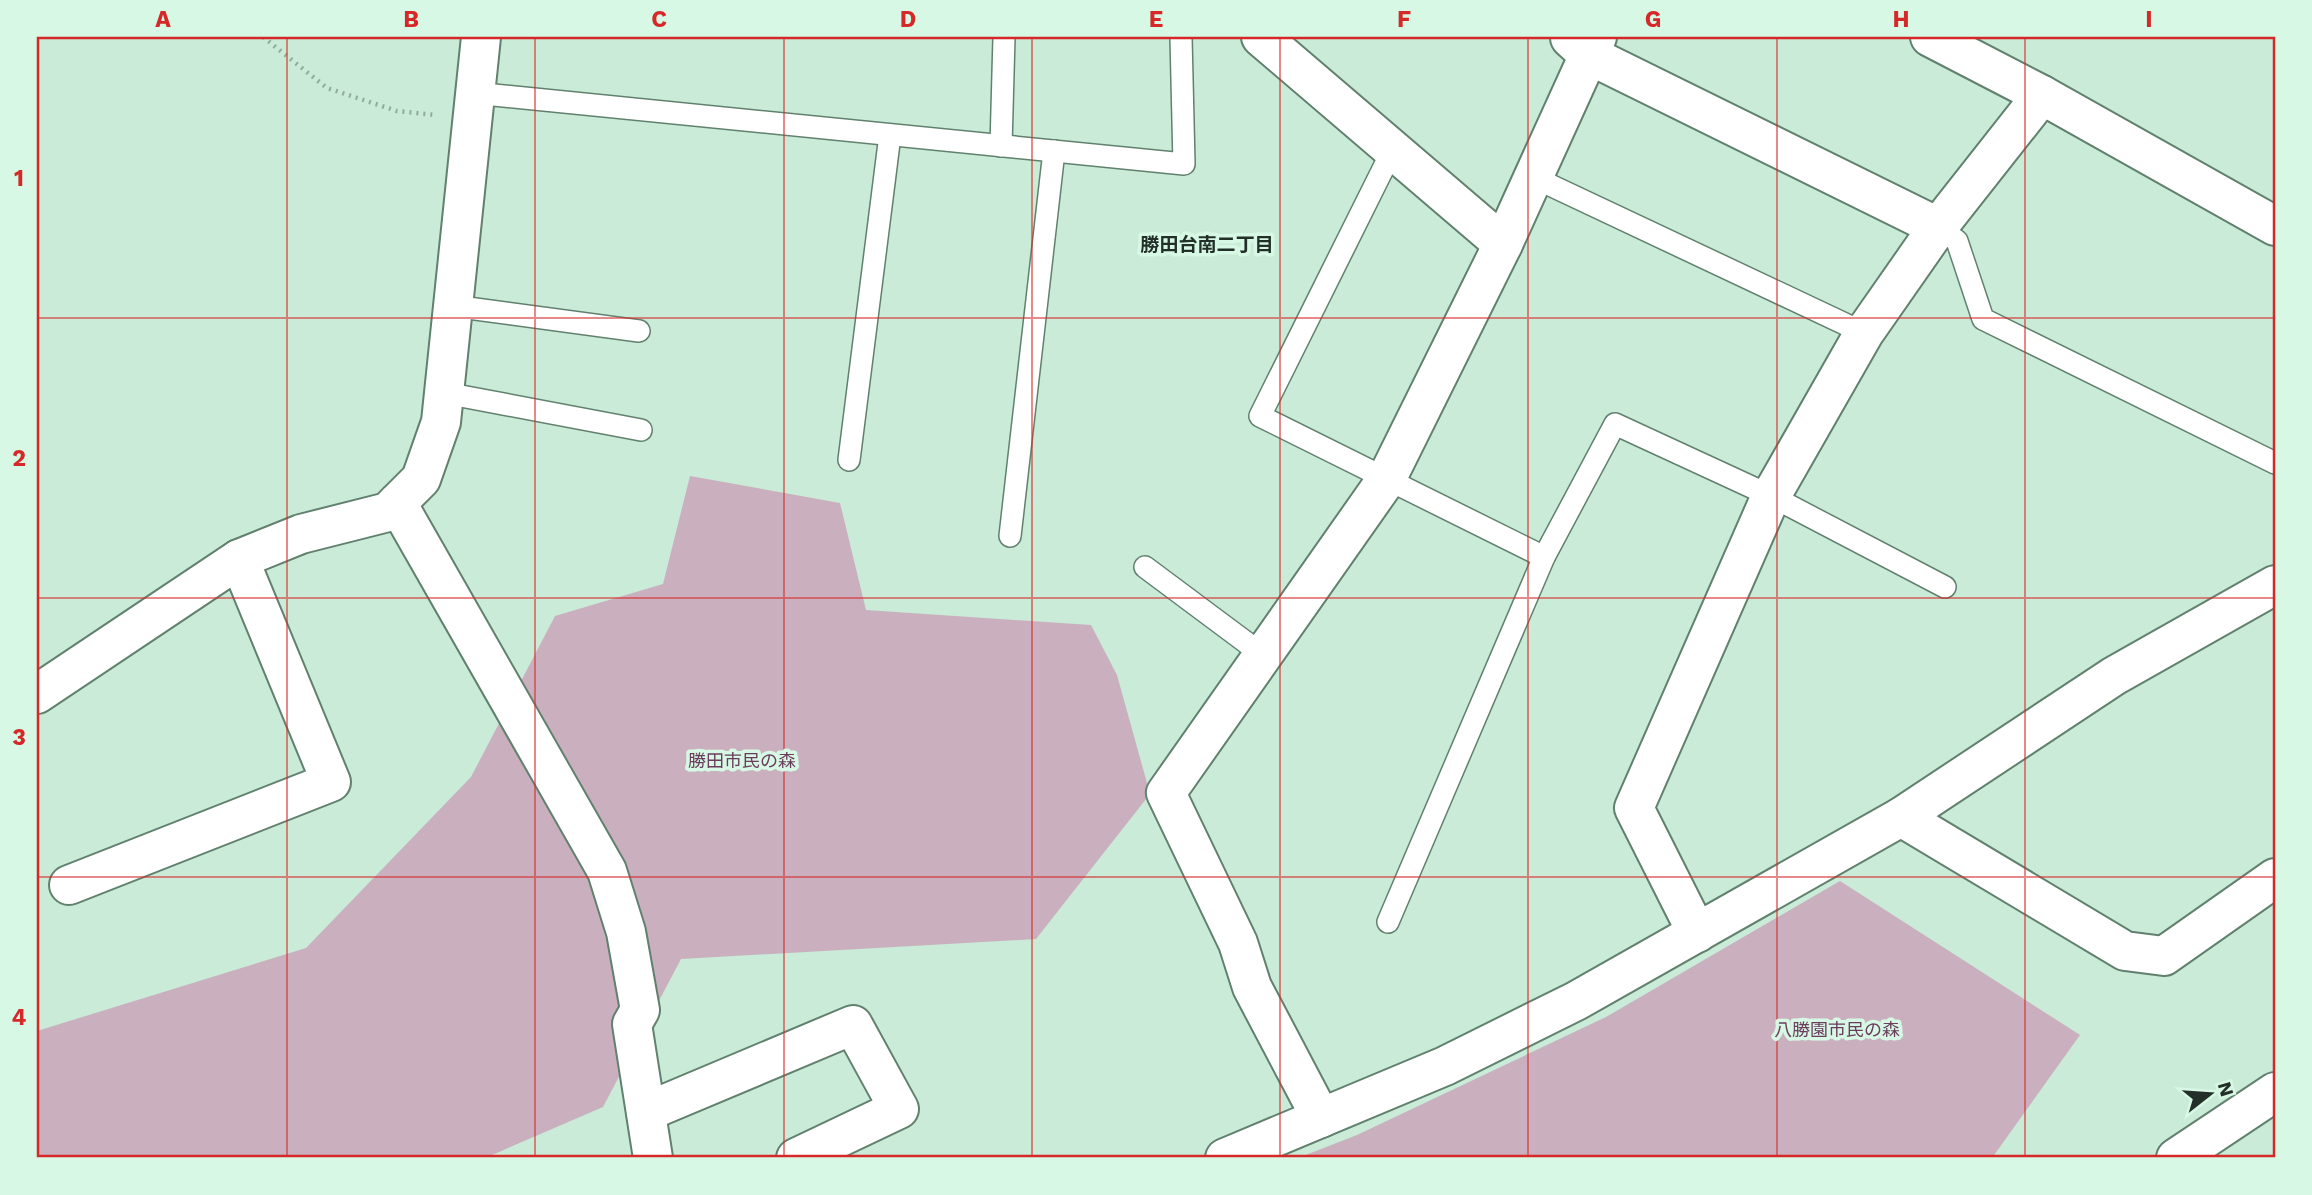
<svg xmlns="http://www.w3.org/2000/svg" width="2312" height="1195" viewBox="0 0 2312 1195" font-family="'Work Sans','Noto Sans JP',sans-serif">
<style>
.green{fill:#caafbf}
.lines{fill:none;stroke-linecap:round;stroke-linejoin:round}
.lane-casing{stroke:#61806e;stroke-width:24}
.street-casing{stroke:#61806e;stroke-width:42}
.path{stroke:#91ac9d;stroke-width:4.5;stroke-dasharray:2 5;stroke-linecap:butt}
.lane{stroke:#fff;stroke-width:21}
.street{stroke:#fff;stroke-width:38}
.grid{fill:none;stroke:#d62828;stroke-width:2;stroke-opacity:0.55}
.labels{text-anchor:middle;stroke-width:7;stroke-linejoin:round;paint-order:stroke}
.park-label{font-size:18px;fill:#6c3c5c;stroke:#d6f8e4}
.neighbourhood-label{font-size:19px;font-weight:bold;fill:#233029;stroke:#d6f8e4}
.neatline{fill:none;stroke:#d62828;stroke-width:2.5}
.grid-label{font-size:23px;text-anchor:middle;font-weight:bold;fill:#d62828}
</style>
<rect width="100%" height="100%" fill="#c9ebd7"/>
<g class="green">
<path d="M690,476L840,503L866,610L1091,625L1117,675L1150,794L1036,939L681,959L603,1107L485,1158H37V1031L306,948L471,777L555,616L663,584Z"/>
<path d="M1840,881L2080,1035L1992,1158H1298L1357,1135L1606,1017Z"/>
</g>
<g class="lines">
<defs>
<g id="lane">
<path d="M474,93L1184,164L1181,37"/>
<path d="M1001,146L1004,37"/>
<path d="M1393,149L1260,416L1544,557"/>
<path d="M1533,177L1864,333"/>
<path d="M1938,227L1957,241L1983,319L2275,463"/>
<path d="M453,306L639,331"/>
<path d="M445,393L641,430"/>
<path d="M849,460L890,135"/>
<path d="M1010,536L1054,151"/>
<path d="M1145,567L1263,655"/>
<path d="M1388,922L1544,557L1615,424L1771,496L1945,587"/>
</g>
<g id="street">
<path d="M1261,37L1503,244"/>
<path d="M1930,37L2042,95L2275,226"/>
<path d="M1570,38L1589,55L1938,227"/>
<path d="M397,503L607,871L626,932L640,1010L632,1024L653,1158"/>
<path d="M37,694L239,559L301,534L388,512L421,479L441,422L481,37"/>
<path d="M1901,817L2125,951L2164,956L2275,878"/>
<path d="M69,885L331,782L239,559"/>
<path d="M1697,933L1634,808L1771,496L1864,333L1938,227L2042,95"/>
<path d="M646,1112L853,1025L899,1109L796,1158"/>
<path d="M1321,1118L1252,987L1238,943L1166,793L1386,480L1503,244L1597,37"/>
<path d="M1225,1158L1445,1066L1576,1001L1901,817L2114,676L2275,585"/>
<path d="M2176,1158L2275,1092"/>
</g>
</defs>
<use href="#lane" class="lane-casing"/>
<use href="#street" class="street-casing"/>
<path class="path" d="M263,37L327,88L397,111L436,115"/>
<use href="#lane" class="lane"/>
<use href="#street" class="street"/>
</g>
<path class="grid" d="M287,37V1158M535,37V1158M784,37V1158M1032,37V1158M1280,37V1158M1528,37V1158M1777,37V1158M2025,37V1158M37,318H2275M37,598H2275M37,877H2275"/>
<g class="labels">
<g class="park-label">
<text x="742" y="767">勝田市民の森</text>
<text x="1837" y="1036">八勝園市民の森</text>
</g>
<g class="neighbourhood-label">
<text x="1207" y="251">勝田台南二丁目</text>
</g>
</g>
<rect width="2312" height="1195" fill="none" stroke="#d6f8e4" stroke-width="77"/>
<g transform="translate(2210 1094) rotate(73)" stroke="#d6f8e4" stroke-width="5" paint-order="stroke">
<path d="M0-5L12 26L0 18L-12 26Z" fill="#233029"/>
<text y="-10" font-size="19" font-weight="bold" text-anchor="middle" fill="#233029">N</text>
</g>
<rect x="38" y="38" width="2236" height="1118" class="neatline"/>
<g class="grid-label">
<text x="163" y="27">A</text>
<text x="411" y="27">B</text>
<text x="659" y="27">C</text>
<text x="908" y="27">D</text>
<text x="1156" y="27">E</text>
<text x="1404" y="27">F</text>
<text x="1653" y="27">G</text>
<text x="1901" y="27">H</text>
<text x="2149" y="27">I</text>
<text x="19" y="186">1</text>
<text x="19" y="466">2</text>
<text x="19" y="745">3</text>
<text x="19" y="1025">4</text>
</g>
</svg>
